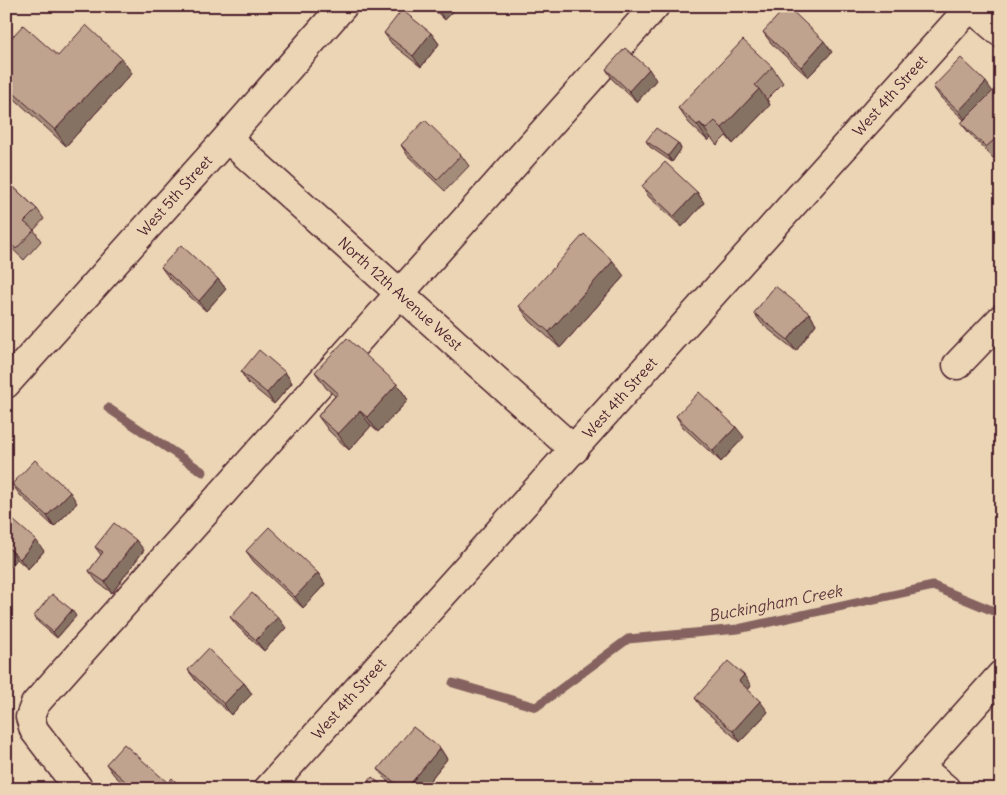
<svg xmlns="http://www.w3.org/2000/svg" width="1007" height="795" viewBox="0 0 1007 795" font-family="Delius,sans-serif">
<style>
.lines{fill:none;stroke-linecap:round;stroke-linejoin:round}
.stream{stroke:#85625f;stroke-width:9}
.minor-casing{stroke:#4a1f2b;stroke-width:31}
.minor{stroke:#ecd5b5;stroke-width:28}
.wall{fill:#a48c7a;stroke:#4a1f2b}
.shaded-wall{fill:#867263;stroke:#4a1f2b}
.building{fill:#bfa38e;stroke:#4a1f2b}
.labels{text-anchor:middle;stroke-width:5;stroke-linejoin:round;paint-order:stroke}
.street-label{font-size:15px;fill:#4a1f2b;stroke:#ecd5b5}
.water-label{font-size:16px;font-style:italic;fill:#633b40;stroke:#ecd5b5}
</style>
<rect width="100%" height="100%" fill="#ecd5b5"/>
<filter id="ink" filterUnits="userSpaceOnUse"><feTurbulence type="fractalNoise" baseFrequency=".02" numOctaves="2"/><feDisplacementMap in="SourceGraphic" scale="10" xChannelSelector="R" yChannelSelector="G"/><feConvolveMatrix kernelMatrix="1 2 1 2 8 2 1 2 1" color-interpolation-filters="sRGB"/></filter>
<g filter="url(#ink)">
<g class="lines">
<g class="stream">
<path d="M108,408L203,472"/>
<path d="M453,683L536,707L628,639L738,629L933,586L1001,614"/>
</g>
<defs>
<g id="minor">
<path d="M969,6L1001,33"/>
<path d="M227,138L574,450"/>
<path d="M957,365L1001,319"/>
<path d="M6,384L227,138L343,6"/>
<path d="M919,766L946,789"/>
<path d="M79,789L34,730L30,717L35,704L655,6"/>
<path d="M268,789L971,6"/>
<path d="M899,789L1001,675"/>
</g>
</defs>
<use href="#minor" class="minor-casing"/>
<use href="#minor" class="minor"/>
</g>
<g class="wall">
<path d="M430,6H458L445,20Z"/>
<path d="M763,32L832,52L808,77L771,43Z"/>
<path d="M384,33H431L439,44L421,67L392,44Z"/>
<path d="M6,44L58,56L132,73L66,146L6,91Z"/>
<path d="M772,67L783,83L767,99L770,105L733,144L726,136L717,145L711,138L708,141L689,123L678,108Z"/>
<path d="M606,69L656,80L637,102L613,80Z"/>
<path d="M933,87L993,92L1001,91V156L999,153L993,158L969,133L961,123L964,120L941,98Z"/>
<path d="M646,141L678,143L681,149L672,162L650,147Z"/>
<path d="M401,145L461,155L469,166L445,191L408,156Z"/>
<path d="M6,180L37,209L44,219L34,230L41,241L24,260L6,243Z"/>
<path d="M642,186L697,192L704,203L682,227L649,197Z"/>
<path d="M161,267L218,279L226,289L206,311L169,278Z"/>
<path d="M624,276L560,348L530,321L519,306Z"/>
<path d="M754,313H809L816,324L796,351L762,324Z"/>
<path d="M241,372H285L292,383L274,404L248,383Z"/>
<path d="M315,372L397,384L408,400L378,432L371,426L349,450L329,431L318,416L335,396L326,388Z"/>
<path d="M676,416L744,437L721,462L683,427Z"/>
<path d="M12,484L77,503L54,527L20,495Z"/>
<path d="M6,514L44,551L28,569L17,559L6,571Z"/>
<path d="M95,547L144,550L112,593L97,582L89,571L101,555Z"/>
<path d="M246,551L318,573L325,584L303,608L254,562Z"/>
<path d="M34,616H76L57,638L38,622Z"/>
<path d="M230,617L286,628L264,651L238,627Z"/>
<path d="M188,670L244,683L252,694L231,715L196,681Z"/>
<path d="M751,686L748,690L768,712L740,742L703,709L695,698Z"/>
<path d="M440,748L447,759L423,789H397L386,780L378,769Z"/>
<path d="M106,764L168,783L179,785L182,789H129L114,775Z"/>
</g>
<g class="shaded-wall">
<path d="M440,6H458L445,20L437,9Z"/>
<path d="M431,33L439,44L421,67L413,56Z"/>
<path d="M824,41L832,52L808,77L801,67Z"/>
<path d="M121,58L132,73L66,146L55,130Z"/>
<path d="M649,69L656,80L637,102L629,91Z"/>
<path d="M986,82L993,92L967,122L959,111Z"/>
<path d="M759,89L770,105L733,144L722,128Z"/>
<path d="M700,123L711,138L708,141L697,125Z"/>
<path d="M678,143L681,149L672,162L668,156Z"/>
<path d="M697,192L704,203L682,227L674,216Z"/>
<path d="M613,261L624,276L560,348L549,332Z"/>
<path d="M218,279L226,289L206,311L199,301Z"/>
<path d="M809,313L816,324L796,351L788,340Z"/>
<path d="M285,372L292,383L274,404L267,393Z"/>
<path d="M397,384L408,400L378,432L367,417Z"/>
<path d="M360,411L371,426L349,450L338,434Z"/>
<path d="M736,427L744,437L721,462L713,451Z"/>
<path d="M70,492L77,503L54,527L47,516Z"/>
<path d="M36,540L44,551L28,569L20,559Z"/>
<path d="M136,540L144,550L112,593L105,582Z"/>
<path d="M9,548L17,559L6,571V552Z"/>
<path d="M318,573L325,584L303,608L295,597Z"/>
<path d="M72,610L76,616L57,638L53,632Z"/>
<path d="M278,617L286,628L264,651L256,640Z"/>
<path d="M744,675L751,686L746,692L739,681Z"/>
<path d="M244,683L252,694L231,715L224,704Z"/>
<path d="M760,701L768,712L740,742L733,731Z"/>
<path d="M440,748L447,759L423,789H406Z"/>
<path d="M179,785L182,789H176Z"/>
</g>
<g class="building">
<path d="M434,6H440L437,9Z"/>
<path d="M787,6L824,41L801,67L763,32Z"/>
<path d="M402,10L431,33L413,56L384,33Z"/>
<path d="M23,25L58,56L86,25L121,58L55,130L6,86V44Z"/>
<path d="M743,40L772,67L755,85L759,89L722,128L715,121L706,129L700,123L697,125L678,108Z"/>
<path d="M625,48L649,69L629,91L606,69Z"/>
<path d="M961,58L986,82L959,111L933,87Z"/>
<path d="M997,87L1001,91V134L986,147L961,123Z"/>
<path d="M425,120L461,155L437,180L401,145Z"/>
<path d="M656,128L678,143L668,156L646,141Z"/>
<path d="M1001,146V154L996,150Z"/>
<path d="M665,162L697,192L674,216L642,186Z"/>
<path d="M6,180L37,209L24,222L34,230L16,249L6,239Z"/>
<path d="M584,234L613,261L549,332L519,306Z"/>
<path d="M181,245L218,279L199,301L161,267Z"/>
<path d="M775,286L809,313L788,340L754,313Z"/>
<path d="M347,338L397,384L367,417L360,411L338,434L318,416L338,393L315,372Z"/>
<path d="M259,350L285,372L267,393L241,372Z"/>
<path d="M699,392L736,427L713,451L676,416Z"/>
<path d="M35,460L70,492L47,516L12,484Z"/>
<path d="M6,514L36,540L20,559L9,548L6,552Z"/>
<path d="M114,523L136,540L105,582L89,571L103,552L95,547Z"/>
<path d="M269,527L318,573L295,597L246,551Z"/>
<path d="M252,593L278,617L256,640L230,617Z"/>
<path d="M52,594L72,610L53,632L34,616Z"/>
<path d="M208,649L244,683L224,704L188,670Z"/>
<path d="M728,661L744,675L739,681L760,701L733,731L695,698Z"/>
<path d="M413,727L440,748L406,789H403L378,769Z"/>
<path d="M124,744L168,783L172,778L179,785L176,789H134L106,764Z"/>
<path d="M372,777L386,789H363Z"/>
<path d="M592,779L603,789H584Z"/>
</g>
</g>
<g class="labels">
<g class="street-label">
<text transform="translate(890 96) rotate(-48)" y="5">West 4th Street</text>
<text transform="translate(175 196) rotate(-48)" y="5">West 5th Street</text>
<text transform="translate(400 294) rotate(42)" y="5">North 12th Avenue West</text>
<text transform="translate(620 398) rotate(-48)" y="5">West 4th Street</text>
<text transform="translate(349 699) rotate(-48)" y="5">West 4th Street</text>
</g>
<g class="water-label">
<text transform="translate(775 603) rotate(-11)" y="6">Buckingham Creek</text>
</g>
</g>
<rect width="1007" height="795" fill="none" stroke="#ecd5b5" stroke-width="25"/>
<rect x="12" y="12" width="982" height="770" fill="none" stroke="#4a1f2b" stroke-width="2" filter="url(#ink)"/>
</svg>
